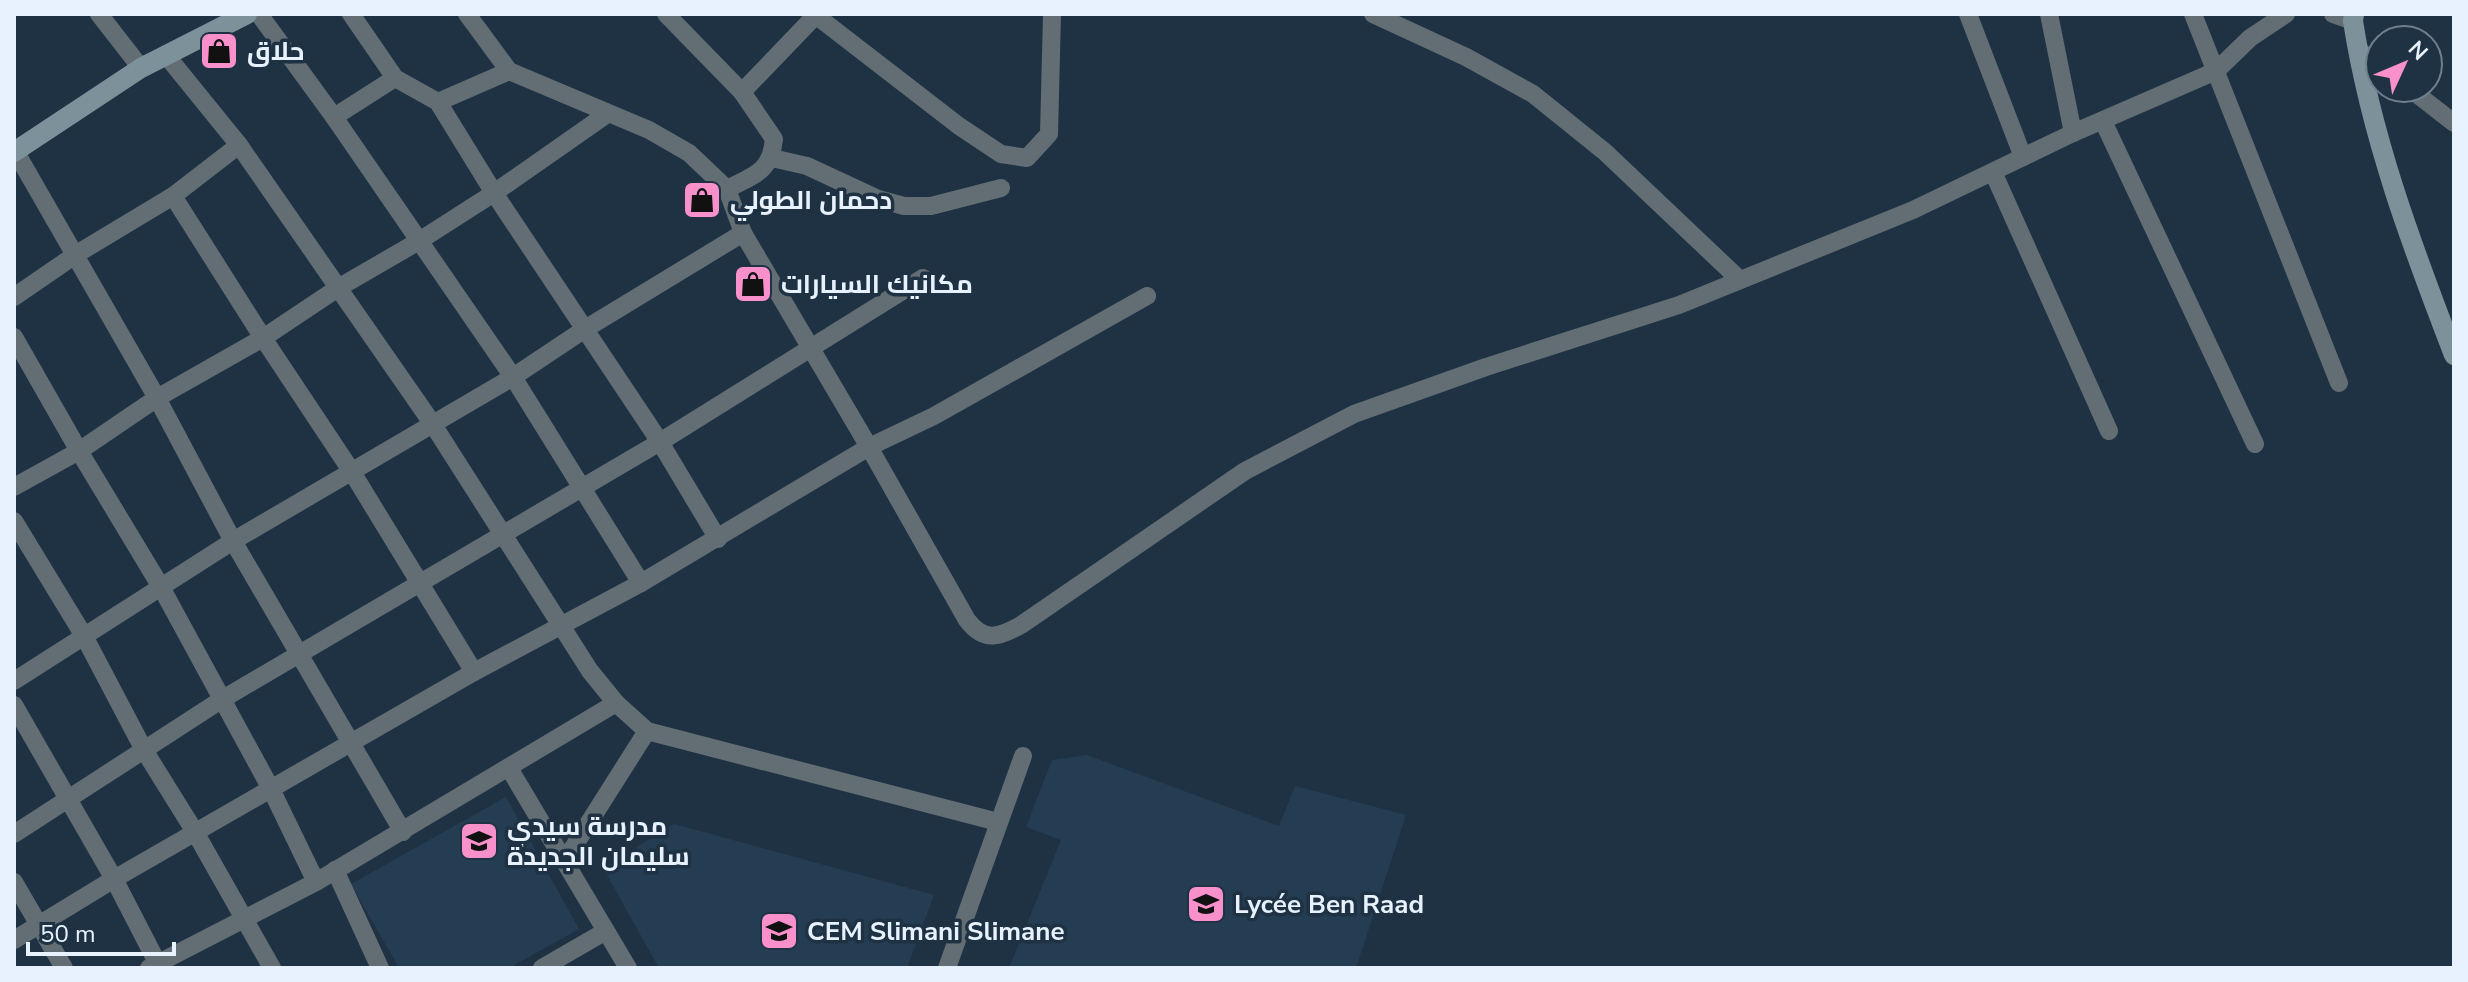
<svg xmlns="http://www.w3.org/2000/svg" width="2468" height="982" viewBox="0 0 2468 982" font-family="'Nunito Sans',Cairo,sans-serif">
<style>
.built{fill:#253d52}
.lines{fill:none;stroke-linecap:round;stroke-linejoin:round}
.street{stroke:#626e74;stroke-width:18}
.secondary{stroke:#7d919b;stroke-width:20}
.labels{text-anchor:middle;stroke-width:7;stroke-linejoin:round;paint-order:stroke}
.poi-label{font-size:26px;font-weight:bold;fill:#e7f2fe;stroke:#1f3243;text-anchor:start}
</style>
<rect width="100%" height="100%" fill="#1f3243"/>
<g class="built">
<path d="M1087,755L1279,826L1295,786L1406,815L1356,968H1009L1061,840L1026,827L1052,760Z"/>
<path d="M506,797L579,929L509,968H399L351,884Z"/>
<path d="M674,824L934,895L907,968H659L603,868Z"/>
</g>
<g class="lines">
<g class="street">
<path d="M99,14L141,68"/>
<path d="M259,14L334,117L513,377L641,583"/>
<path d="M351,14L395,78L438,102L494,193L660,442L718,539"/>
<path d="M467,14L509,71L649,130L689,153L727,189L743,233L869,447L967,620C984,642 998,638 1021,625L1245,471L1354,414L1486,367L1679,305L1913,210L2073,133L2216,71L2250,38L2286,14"/>
<path d="M666,14L742,92L774,139C771,172 754,175 727,189"/>
<path d="M814,14L959,126L1001,154L1027,158L1049,134L1052,14"/>
<path d="M1373,14L1466,57L1533,94L1605,152L1740,280"/>
<path d="M1968,14L2023,157"/>
<path d="M2049,14L2073,133"/>
<path d="M2193,14L2339,383"/>
<path d="M2333,14L2353,21"/>
<path d="M2357,49L2380,66"/>
<path d="M166,55L239,145L432,423L590,671L616,703L647,731L998,822"/>
<path d="M2409,88L2454,123"/>
<path d="M742,92L817,14"/>
<path d="M438,102L509,71"/>
<path d="M334,117L395,78"/>
<path d="M2103,121L2255,444"/>
<path d="M14,149L157,398L233,541L403,832"/>
<path d="M772,158L807,166L878,199L904,206H931L1001,188"/>
<path d="M1993,172L2109,431"/>
<path d="M173,196L263,338L352,472L474,672"/>
<path d="M14,297L75,255L173,196L239,145"/>
<path d="M14,337L79,451L161,587L271,789L316,882"/>
<path d="M14,487L79,451L157,398L263,338L338,288L419,241L494,193L607,114"/>
<path d="M14,521L84,636L144,750L195,832L272,968"/>
<path d="M14,681L233,541L513,377L585,329L743,233"/>
<path d="M14,705L114,879L160,968"/>
<path d="M509,768L628,968"/>
<path d="M14,834L221,700L660,442L923,278"/>
<path d="M564,862L647,731"/>
<path d="M335,870L380,968"/>
<path d="M14,882L64,968"/>
<path d="M14,940L114,879L474,672L641,583L869,447L934,416L1147,296"/>
<path d="M149,968L316,882L616,703"/>
<path d="M542,968L606,931"/>
<path d="M947,968L1023,756"/>
</g>
<g class="secondary">
<path d="M2354,14L2353,21C2371,137 2412,246 2454,355"/>
<path d="M14,152L141,68L247,14"/>
</g>
</g>
<defs>
<symbol id="shop-square" viewBox="-11 -11 22 22"><rect x="-9" y="-9" width="18" height="18" rx="4" fill="#f890cb" stroke="#1f3243"/><path d="M-5-2.5h2.3a2.7 3.5 0 0 1 5.4 0H5L5.5 6h-11ZM-1.5-2.5h3a1.5 2.3 0 0 0-3 0Z" fill="#111"/></symbol>
<symbol id="school-square" viewBox="-11 -11 22 22"><rect x="-9" y="-9" width="18" height="18" rx="4" fill="#f890cb" stroke="#1f3243"/><path d="M0-5L7-2L0 1L-7-2ZM-4 1L0 2.5L4 1V4Q0 6-4 4Z" fill="#111"/></symbol>
</defs>
<g fill-rule="evenodd">
<use href="#shop-square" x="197" y="29" width="44" height="44"/>
<use href="#shop-square" x="680" y="178" width="44" height="44"/>
<use href="#shop-square" x="731" y="262" width="44" height="44"/>
<use href="#school-square" x="457" y="819" width="44" height="44"/>
<use href="#school-square" x="1184" y="882" width="44" height="44"/>
<use href="#school-square" x="757" y="909" width="44" height="44"/>
</g>
<g class="labels">
<g class="poi-label">
<text x="247" y="60">حلاق</text>
<text x="730" y="209">دحمان الطولي</text>
<text x="781" y="293">مكانيك السيارات</text>
<text x="507" y="835">مدرسة سيدي<tspan x="507" dy="30">سليمان الجديدة</tspan></text>
<text x="1234" y="913">Lycée Ben Raad</text>
<text x="807" y="940">CEM Slimani Slimane</text>
</g>
</g>
<rect width="2468" height="982" fill="none" stroke="#e7f2fe" stroke-width="32"/>
<g transform="translate(2404 64) rotate(46)"><circle r="38" fill="#1f3243" stroke="#6f7f8e" stroke-width="2"/>
<path d="M0-6L14 30L0 20L-14 30Z" fill="#f890cb"/>
<text y="-12" font-size="22" font-weight="bold" text-anchor="middle" fill="#e7f2fe">N</text>
</g>
<path d="M28 942v12h146v-12" fill="none" stroke="#e7f2fe" stroke-width="4"/>
<text x="40" y="942" font-size="24" fill="#e7f2fe" stroke="#1f3243" stroke-width="6" paint-order="stroke">50 m</text>
</svg>
